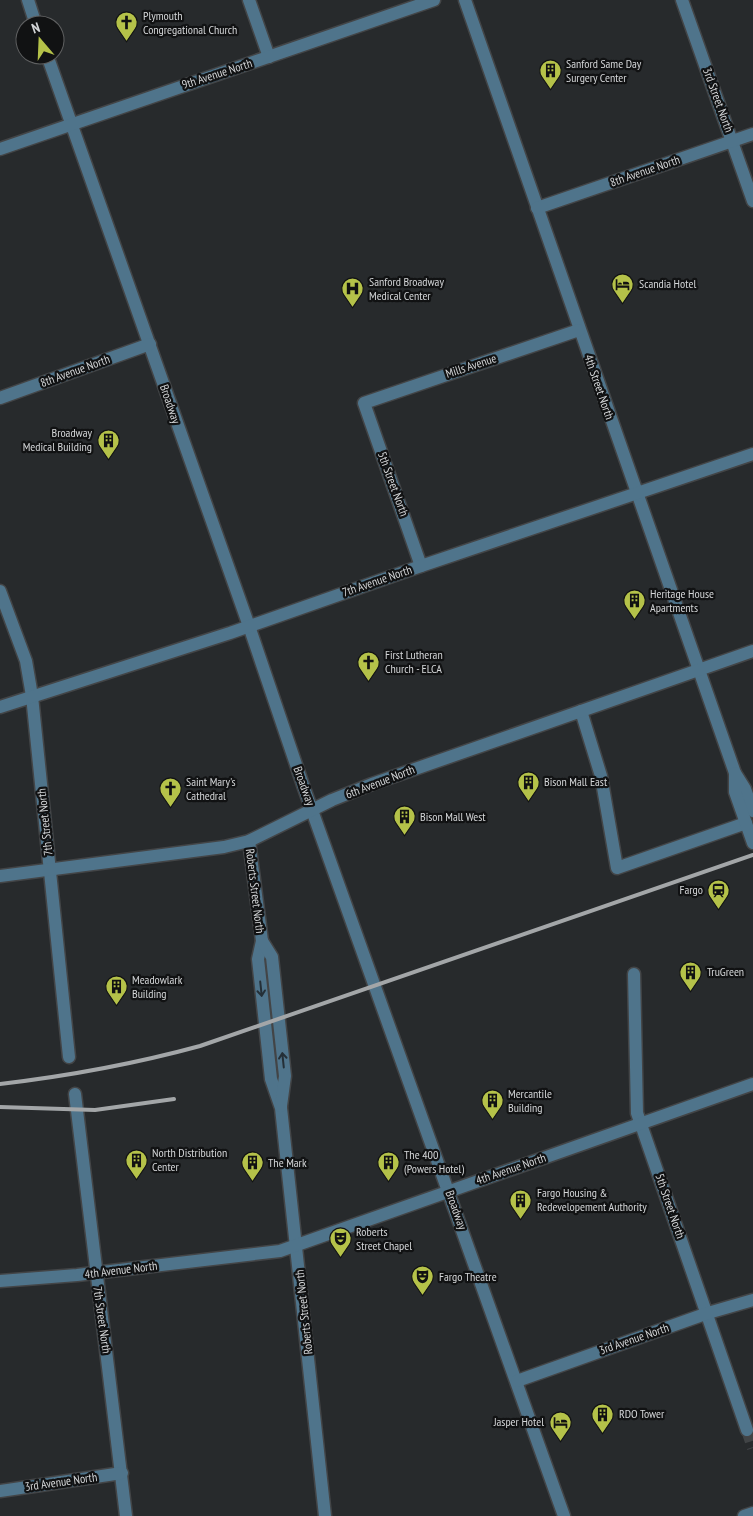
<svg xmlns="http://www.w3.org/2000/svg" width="753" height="1516" viewBox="0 0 753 1516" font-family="'PT Sans Narrow',sans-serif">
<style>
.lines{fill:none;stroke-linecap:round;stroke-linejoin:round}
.minor-tunnel{stroke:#414446;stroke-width:12;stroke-dasharray:12 6;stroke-linecap:butt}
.minor-casing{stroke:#434547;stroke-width:15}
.minor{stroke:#4f748b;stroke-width:12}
.rail{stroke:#a3a6a8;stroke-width:4}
.oneway{stroke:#242f37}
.labels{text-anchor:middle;stroke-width:4.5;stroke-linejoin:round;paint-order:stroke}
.poi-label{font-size:12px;fill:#d3d5d7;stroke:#111213;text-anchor:start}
.street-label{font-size:12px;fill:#d3d5d7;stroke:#111213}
</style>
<rect width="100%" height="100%" fill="#272a2c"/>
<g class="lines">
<path class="minor-tunnel" d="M747,1430L753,1448"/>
<defs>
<g id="minor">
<path d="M28,0L36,25"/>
<path d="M249,0L269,57"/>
<path d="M465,0L735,773L745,789L753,811"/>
<path d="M682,0L753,201"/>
<path d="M47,55L249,626L304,788L564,1516"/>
<path d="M0,149L434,0"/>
<path d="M537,208L753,134"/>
<path d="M0,398L150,344"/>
<path d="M421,566L364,403L579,330"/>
<path d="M0,591L26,661L32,696L69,1057"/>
<path d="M0,707L230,633L421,566L753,454"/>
<path d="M581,711L601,776L617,868L746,823"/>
<path d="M735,773V792L753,843"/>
<path d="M249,841L262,941L258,959L271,1079L281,1108L325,1516"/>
<path d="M0,876L224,847L249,841L332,800L372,784L753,651"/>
<path d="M262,941L272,957L285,1076L281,1106"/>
<path d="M634,974L637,1113L747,1430"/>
<path d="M75,1094L126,1516"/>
<path d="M0,1281L77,1275L280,1251L753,1084"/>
<path d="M517,1381L708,1313L753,1300"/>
<path d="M0,1491L122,1473"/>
<path d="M744,1516L753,1513"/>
</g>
</defs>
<use href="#minor" class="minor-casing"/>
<use href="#minor" class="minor"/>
<g class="rail">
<path d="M0,1084C68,1076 134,1064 200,1046L753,855"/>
<path d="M0,1107L95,1110L174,1099"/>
</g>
</g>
<defs><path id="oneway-shaft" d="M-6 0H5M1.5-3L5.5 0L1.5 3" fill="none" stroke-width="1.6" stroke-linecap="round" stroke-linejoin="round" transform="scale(1.25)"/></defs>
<g class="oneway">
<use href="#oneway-shaft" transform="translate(261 989) rotate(84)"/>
<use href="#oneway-shaft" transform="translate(283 1060) rotate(-96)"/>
</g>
<defs>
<symbol id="church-pin" viewBox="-11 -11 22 30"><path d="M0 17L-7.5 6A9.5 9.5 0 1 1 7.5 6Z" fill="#b5c249" stroke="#111213"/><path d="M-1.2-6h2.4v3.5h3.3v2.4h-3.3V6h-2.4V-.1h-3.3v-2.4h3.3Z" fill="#111"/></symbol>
<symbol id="building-pin" viewBox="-11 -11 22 30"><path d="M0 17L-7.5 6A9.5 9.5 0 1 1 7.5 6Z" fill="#b5c249" stroke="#111213"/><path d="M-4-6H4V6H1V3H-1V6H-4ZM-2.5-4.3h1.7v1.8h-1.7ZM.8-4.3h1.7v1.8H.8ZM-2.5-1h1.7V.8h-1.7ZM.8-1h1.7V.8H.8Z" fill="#111"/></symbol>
<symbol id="hotel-pin" viewBox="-11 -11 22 30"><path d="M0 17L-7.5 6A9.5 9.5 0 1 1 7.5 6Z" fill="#b5c249" stroke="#111213"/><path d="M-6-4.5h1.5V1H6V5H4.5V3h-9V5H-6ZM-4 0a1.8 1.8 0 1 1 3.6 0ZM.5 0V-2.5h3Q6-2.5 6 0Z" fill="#111"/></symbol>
<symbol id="hospital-pin" viewBox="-11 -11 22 30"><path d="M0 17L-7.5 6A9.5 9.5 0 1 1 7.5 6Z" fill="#b5c249" stroke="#111213"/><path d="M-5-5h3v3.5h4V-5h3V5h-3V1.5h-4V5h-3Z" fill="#111"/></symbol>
<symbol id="station-pin" viewBox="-11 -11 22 30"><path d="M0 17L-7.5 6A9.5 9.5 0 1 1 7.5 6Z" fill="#b5c249" stroke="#111213"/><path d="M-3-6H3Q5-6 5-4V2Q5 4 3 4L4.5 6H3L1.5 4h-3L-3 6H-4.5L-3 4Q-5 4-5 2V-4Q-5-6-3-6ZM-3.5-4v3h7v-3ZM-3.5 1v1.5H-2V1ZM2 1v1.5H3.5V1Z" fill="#111"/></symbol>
<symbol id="theatre-pin" viewBox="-11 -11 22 30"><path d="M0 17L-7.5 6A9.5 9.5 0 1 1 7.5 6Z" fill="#b5c249" stroke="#111213"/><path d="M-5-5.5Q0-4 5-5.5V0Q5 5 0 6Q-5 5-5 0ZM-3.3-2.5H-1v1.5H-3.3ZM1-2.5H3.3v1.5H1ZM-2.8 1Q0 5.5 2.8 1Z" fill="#111"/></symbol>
</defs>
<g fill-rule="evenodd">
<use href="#church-pin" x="114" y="10" width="25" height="34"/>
<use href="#building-pin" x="538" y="58" width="25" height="34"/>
<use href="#hotel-pin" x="610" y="272" width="25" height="34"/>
<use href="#hospital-pin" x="340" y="276" width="25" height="34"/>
<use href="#building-pin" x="96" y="428" width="25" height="34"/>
<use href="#building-pin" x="622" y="588" width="25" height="34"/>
<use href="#church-pin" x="356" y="650" width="25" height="34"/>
<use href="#building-pin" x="516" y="770" width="25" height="34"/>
<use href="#church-pin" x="158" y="776" width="25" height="34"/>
<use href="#building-pin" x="392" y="804" width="25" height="34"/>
<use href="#station-pin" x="706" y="878" width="25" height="34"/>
<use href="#building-pin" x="678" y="960" width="25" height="34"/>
<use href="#building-pin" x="104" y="974" width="25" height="34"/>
<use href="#building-pin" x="480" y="1088" width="25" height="34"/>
<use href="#building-pin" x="124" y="1148" width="25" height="34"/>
<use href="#building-pin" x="376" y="1150" width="25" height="34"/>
<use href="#building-pin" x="240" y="1150" width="25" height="34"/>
<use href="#building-pin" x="508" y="1188" width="25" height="34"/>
<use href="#theatre-pin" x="328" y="1226" width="25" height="34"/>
<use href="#theatre-pin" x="410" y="1264" width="25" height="34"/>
<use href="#building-pin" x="590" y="1402" width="25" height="34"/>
<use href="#hotel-pin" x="548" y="1410" width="25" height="34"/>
</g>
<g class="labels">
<g class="poi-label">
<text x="143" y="20">Plymouth<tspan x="143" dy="14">Congregational Church</tspan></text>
<text x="566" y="68">Sanford Same Day<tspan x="566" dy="14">Surgery Center</tspan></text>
<text x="369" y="286">Sanford Broadway<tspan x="369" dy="14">Medical Center</tspan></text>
<text x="639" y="288">Scandia Hotel</text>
<text x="92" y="437" text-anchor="end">Broadway<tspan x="92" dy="14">Medical Building</tspan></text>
<text x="650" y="598">Heritage House<tspan x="650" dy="14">Apartments</tspan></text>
<text x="385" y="659">First Lutheran<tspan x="385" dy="14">Church - ELCA</tspan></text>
<text x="186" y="786">Saint Mary's<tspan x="186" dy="14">Cathedral</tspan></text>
<text x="544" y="786">Bison Mall East</text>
<text x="420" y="821">Bison Mall West</text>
<text x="703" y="894" text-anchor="end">Fargo</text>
<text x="707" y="976">TruGreen</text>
<text x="132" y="984">Meadowlark<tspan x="132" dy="14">Building</tspan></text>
<text x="508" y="1098">Mercantile<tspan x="508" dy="14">Building</tspan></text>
<text x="152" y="1157">North Distribution<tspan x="152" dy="14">Center</tspan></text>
<text x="404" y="1159">The 400<tspan x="404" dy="14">(Powers Hotel)</tspan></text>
<text x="268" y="1167">The Mark</text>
<text x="537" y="1197">Fargo Housing &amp;<tspan x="537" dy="14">Redevelopement Authority</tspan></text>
<text x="356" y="1236">Roberts<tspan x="356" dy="14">Street Chapel</tspan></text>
<text x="439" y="1281">Fargo Theatre</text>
<text x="619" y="1418">RDO Tower</text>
<text x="544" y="1426" text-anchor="end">Jasper Hotel</text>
</g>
<g class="street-label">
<text transform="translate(217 74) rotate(-18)" y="4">9th Avenue North</text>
<text transform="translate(718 100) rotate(70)" y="4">3rd Street North</text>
<text transform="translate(645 171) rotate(-19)" y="4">8th Avenue North</text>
<text transform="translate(471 366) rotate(-18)" y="4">Mills Avenue</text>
<text transform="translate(75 371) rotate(-20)" y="4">8th Avenue North</text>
<text transform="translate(599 387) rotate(71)" y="4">4th Street North</text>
<text transform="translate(170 404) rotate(71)" y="4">Broadway</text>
<text transform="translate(393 484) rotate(70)" y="4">5th Street North</text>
<text transform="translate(377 581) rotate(-19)" y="4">7th Avenue North</text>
<text transform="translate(380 782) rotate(-21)" y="4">6th Avenue North</text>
<text transform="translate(304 786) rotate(70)" y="4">Broadway</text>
<text transform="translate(45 822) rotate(-96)" y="4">7th Street North</text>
<text transform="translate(255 891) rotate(83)" y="4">Roberts Street North</text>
<text transform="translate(511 1169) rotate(-19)" y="4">4th Avenue North</text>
<text transform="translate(670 1206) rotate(71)" y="4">5th Street North</text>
<text transform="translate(456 1210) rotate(70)" y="4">Broadway</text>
<text transform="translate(121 1270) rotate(-7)" y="4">4th Avenue North</text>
<text transform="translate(304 1312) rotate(-96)" y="4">Roberts Street North</text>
<text transform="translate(102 1320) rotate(82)" y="4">7th Street North</text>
<text transform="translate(634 1339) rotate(-19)" y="4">3rd Avenue North</text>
<text transform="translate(61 1482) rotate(-8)" y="4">3rd Avenue North</text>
</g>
</g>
<g transform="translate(40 40) rotate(341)"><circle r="24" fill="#111213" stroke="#5f6061"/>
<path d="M0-4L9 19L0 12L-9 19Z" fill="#b5c249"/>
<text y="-8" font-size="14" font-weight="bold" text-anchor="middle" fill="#d3d5d7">N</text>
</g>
</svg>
